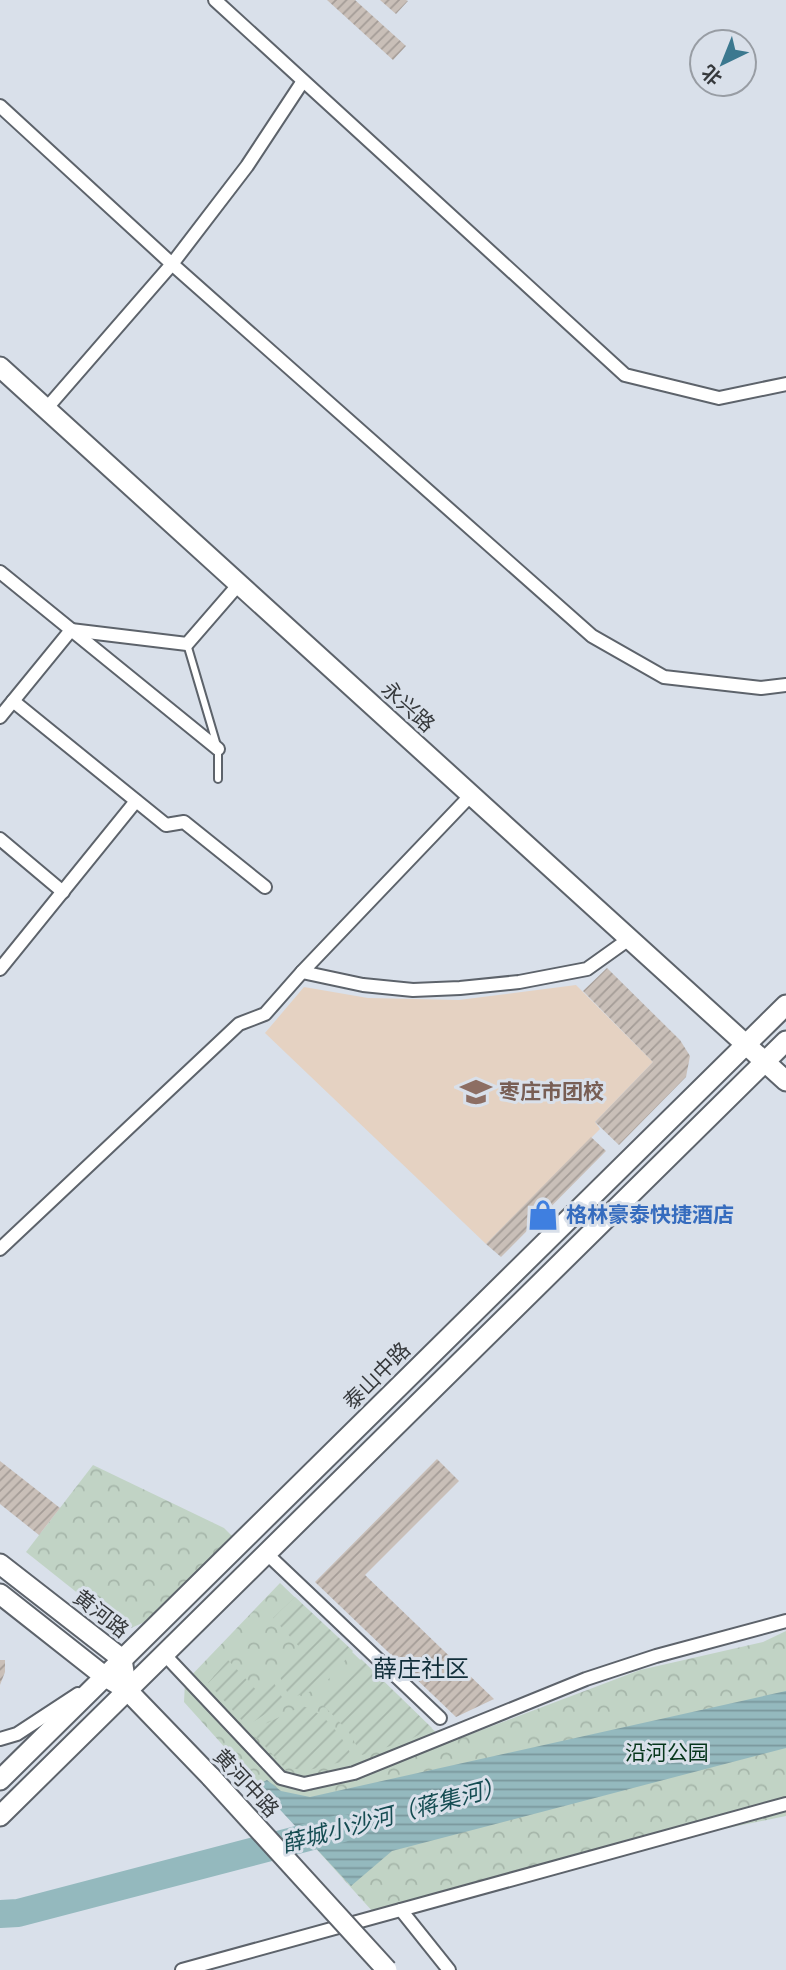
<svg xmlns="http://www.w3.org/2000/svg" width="786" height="1970" viewBox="0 0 786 1970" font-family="Helvetica,'Noto Sans SC',sans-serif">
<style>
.education{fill:#e5d2c2}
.park{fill:url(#park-crowns)}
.garden{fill:url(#garden-furrows)}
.water{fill:url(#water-rules)}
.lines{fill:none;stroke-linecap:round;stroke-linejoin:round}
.river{stroke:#94b9be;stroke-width:28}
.building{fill:url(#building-hatch)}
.lane-casing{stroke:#5d636b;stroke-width:10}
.street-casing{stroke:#5d636b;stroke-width:16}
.secondary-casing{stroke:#5d636b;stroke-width:23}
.lane{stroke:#fff;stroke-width:6}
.street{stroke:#fff;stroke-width:12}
.secondary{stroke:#fff;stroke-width:19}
.secondary-bridge-casing{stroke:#5d636b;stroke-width:23;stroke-linecap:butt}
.secondary-bridge{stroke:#fff;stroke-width:19}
.labels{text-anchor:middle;stroke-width:6;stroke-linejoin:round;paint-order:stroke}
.street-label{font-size:21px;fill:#36393c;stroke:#d9e0ea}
.education-label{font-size:21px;font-weight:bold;fill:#785e54;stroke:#d9e0ea;text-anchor:start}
.shop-label{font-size:21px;font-weight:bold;fill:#366cbe;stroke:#d9e0ea;text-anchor:start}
.park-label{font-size:21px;fill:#06361b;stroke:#d9e0ea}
.water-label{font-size:23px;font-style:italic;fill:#154c52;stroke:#d9e0ea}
.quarter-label{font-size:24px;fill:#112e39;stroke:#d9e0ea}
</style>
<defs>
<pattern id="park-crowns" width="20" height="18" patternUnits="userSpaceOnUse" patternTransform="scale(1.75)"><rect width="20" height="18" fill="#c1d3c5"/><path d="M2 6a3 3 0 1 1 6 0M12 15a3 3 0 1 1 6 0" fill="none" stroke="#a6b6aa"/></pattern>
<pattern id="garden-furrows" width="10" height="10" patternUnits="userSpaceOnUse" patternTransform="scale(1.75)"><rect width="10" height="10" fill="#c1d3c5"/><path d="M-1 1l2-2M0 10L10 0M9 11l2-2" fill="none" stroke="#a6b6aa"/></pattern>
<pattern id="water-rules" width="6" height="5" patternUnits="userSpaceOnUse" patternTransform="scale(1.75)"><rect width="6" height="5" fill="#94b9be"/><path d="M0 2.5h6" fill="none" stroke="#7a979c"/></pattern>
<pattern id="building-hatch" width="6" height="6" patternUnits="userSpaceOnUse" patternTransform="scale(1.75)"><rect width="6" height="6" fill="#c9bfb8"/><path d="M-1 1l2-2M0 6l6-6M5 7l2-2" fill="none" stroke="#a49c97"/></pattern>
</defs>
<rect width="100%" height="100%" fill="#d9e0ea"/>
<path class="education" d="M576,985L653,1062L595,1122L600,1129L486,1244L265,1033L304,987L368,998L459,1000Z"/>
<g class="park">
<path d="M93,1465L224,1528L233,1537L147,1621L131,1628L119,1626L26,1552Z"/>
<path d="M280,1583L447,1743L640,1670L763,1642L786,1631V1816L713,1831L382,1922L184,1702L185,1682Z"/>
</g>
<g class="garden">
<path d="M295,1597L353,1651L326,1682L312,1691L290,1698L280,1677L305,1653L273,1618Z"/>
<path d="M361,1659L432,1728L409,1740L362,1755L348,1731L324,1706L323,1697L350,1673Z"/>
<path d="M228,1660L261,1695L274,1683L283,1699L282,1703L247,1726L208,1683Z"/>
<path d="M302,1706C325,1712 344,1738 353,1759L305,1771L283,1766L254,1734L261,1726Z"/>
</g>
<path class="water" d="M786,1691V1748L392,1851L351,1886L257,1785L267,1780L281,1791L310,1797Z"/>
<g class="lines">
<path class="river" d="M0,1914L18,1913L343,1828"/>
</g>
<g class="building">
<path d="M327,0H355L406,46L393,60Z"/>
<path d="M380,0H406L408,1L396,14Z"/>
<path d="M607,968L680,1040L690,1056L686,1077L619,1145L595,1122L653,1062L583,991Z"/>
<path d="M591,1137L606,1151L501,1257L486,1244Z"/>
<path d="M437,1459L459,1481L365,1575L494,1699L456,1717L315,1582Z"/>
<path d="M0,1461L60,1508L39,1535L0,1504Z"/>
<path d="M0,1660H5V1672L0,1685Z"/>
</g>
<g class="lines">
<defs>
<path id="lane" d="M187,644L218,749V779"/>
<g id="street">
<path d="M215,0L625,375L719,398L786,384"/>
<path d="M0,106L172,264L592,636L664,677L761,688L786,685"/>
<path d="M46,409L172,264L247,166L303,81"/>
<path d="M0,572L218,749"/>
<path d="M13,701L166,825L184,822L265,887"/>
<path d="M0,717L71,630L187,644L239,584"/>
<path d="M471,795L302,972L363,985L413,990L460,988L519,982L587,969L629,939"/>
<path d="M0,839L63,892"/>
<path d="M0,969L136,801"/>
<path d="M0,1249L239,1024L265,1014L302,972"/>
<path d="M266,1553L440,1718"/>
<path d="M164,1654L281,1778L304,1784L354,1773L586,1679L656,1656L786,1621"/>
<path d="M0,1739L17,1734L78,1694"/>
<path d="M401,1910L449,1970"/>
<path d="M182,1970L786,1804"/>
</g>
<g id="secondary">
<path d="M0,367L786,1081"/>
<path d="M0,1564L122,1659L124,1672"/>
<path d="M0,1594L104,1676L127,1690L211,1777"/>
<path d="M0,1780L786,1005"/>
<path d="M0,1816L786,1041"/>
</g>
</defs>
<use href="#lane" class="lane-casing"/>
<use href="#street" class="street-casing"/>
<use href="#secondary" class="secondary-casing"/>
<use href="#lane" class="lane"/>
<use href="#street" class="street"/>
<use href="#secondary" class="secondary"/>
<defs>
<path id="secondary-bridge" d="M211,1777L387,1970"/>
</defs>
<use href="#secondary-bridge" class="secondary-bridge-casing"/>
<use href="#secondary-bridge" class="secondary-bridge"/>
</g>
<defs>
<symbol id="school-bare" viewBox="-9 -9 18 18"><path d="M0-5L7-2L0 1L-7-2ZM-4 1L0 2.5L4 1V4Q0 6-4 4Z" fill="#8d6e63" stroke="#d9e0ea" stroke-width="2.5" paint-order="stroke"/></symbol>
<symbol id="shop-bare" viewBox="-9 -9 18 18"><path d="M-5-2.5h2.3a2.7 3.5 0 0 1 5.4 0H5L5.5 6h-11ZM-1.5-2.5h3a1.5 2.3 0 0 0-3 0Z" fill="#3f7fe0" stroke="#d9e0ea" stroke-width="2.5" paint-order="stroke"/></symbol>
</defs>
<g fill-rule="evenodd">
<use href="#school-bare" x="454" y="1070" width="44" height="44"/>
<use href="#shop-bare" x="521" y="1193" width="44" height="44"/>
</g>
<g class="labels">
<g class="street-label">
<text transform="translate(408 707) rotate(42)" y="7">永兴路</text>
<text transform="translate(377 1376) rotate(-45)" y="7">泰山中路</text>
<text transform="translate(101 1614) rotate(38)" y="7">黄河路</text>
<text transform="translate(246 1783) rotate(47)" y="7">黄河中路</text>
</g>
<g class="education-label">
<text x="499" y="1099">枣庄市团校</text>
</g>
<g class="shop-label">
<text x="566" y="1222">格林豪泰快捷酒店</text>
</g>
<g class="park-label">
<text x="667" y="1760">沿河公园</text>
</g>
<g class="water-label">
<text transform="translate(393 1815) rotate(-15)" y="8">薛城小沙河（蒋集河）</text>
</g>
<g class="quarter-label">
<text x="421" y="1677">薛庄社区</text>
</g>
</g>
<g transform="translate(723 63) rotate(223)"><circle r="33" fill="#d9e0ea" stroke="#989da4" stroke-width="2"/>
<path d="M0-5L12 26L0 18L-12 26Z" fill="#3b788f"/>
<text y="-10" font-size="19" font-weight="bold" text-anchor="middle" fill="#36393c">北</text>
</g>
</svg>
